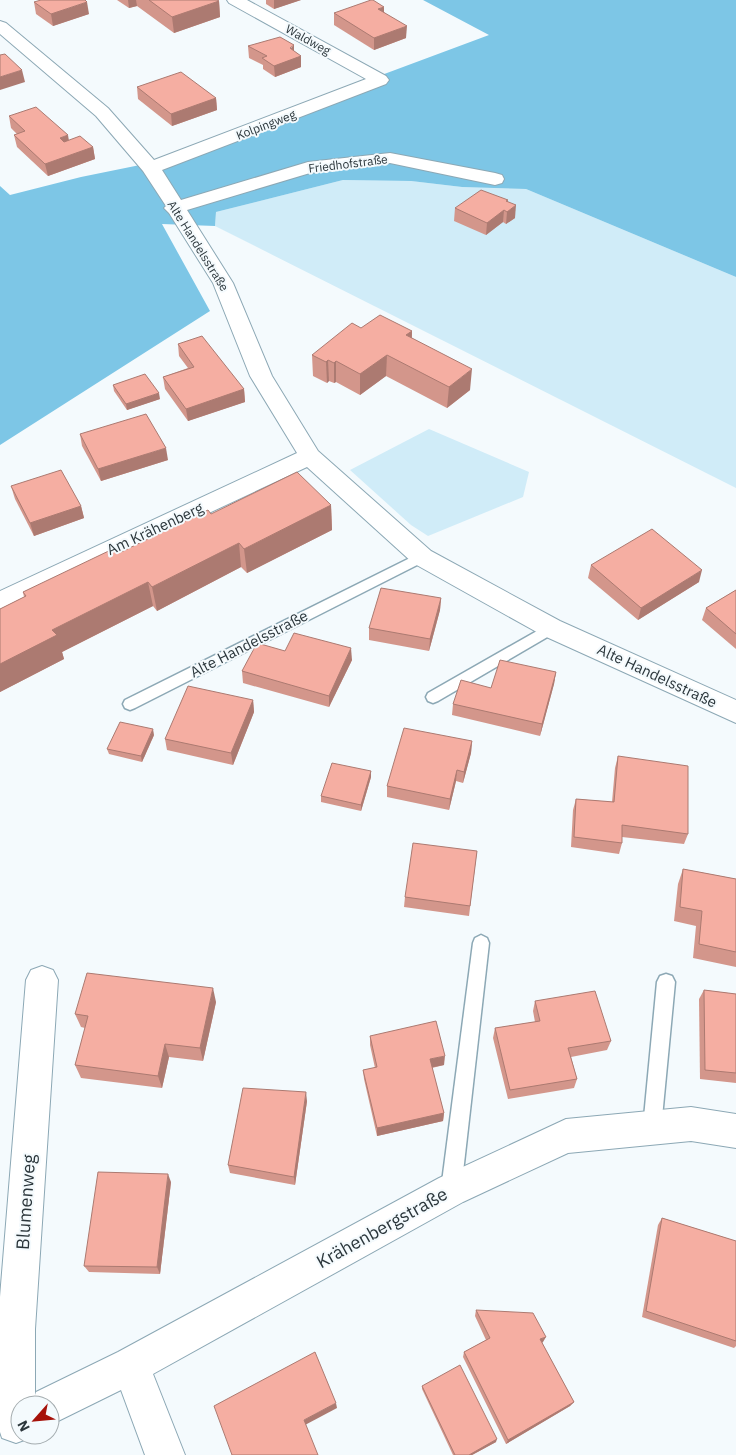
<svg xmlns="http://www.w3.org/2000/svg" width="736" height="1455" viewBox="0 0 736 1455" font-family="'IBM Plex Sans',sans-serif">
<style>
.green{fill:#d0ecf8}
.forest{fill:#7dc6e6}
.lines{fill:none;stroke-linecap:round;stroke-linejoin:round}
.service-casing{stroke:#8ca8b5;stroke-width:3}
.minor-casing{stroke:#8ca8b5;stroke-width:2}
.service{fill:#fff;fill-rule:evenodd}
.minor{fill:#fff;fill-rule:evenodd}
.wall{fill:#d3968b}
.shaded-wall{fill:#ac7a71}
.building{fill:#f5aea2;stroke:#ac7a71}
.labels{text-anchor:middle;stroke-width:4;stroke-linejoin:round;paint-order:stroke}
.far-street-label{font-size:12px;fill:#2b363b;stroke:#f4fafd}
.street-label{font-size:15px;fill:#2b363b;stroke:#f4fafd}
.near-street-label{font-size:18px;fill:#2b363b;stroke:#f4fafd}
</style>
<rect width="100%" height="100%" fill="#f4fafd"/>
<g class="green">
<path d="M343,180L411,181L462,187L526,189L736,277V488L215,226L216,212Z"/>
<path d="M429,429L529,472L523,497L428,536L411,525L350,470Z"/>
</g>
<path class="forest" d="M423,0H736V277L526,189L462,187L411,181L343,180L216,212L215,226L162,224L210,311L0,445V186L10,195L81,177L140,165L489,35Z"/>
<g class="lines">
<defs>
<g id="service">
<path d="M422,552L427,554L429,557L427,560L135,708L130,710L125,708L123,704L125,700Z"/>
<path d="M551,623L556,624L558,628L556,632L438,701L433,703L428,701L426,697L428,693Z"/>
<path d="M481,935L487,938L489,943L461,1190L458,1197L451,1200L444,1197L441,1190L473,943L475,938Z"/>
<path d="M666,974L672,976L675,982L661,1128L659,1134L652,1137L645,1134L643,1128L657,982L660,976Z"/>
</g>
<g id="minor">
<path d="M227,0H247L386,76L389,80L386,84L162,170L181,200L308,162L390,153L495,173L502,175L504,179L502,183L495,185L390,163L310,173L187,210L233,283L272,376L318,451L431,551L560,621L736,700V723L542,635L413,563L307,467L0,611V591L297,453L250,376L213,283L169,213L164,208L166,206L143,171L96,116L0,34V21L6,23L108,108L154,160L366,79L229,3Z"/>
<path d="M42,966L53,970L58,980L35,1329V1395L36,1392L118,1352L439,1178L566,1119L691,1107L736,1114V1148L691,1141L568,1153L463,1202L153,1374L185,1455H145L121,1390L50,1425V1405H20V1435H31L30,1438L16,1443L2,1438L0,1432V1297L26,980L31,970Z"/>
</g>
</defs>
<use href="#service" class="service-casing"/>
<use href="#minor" class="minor-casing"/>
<use href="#service" class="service"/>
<use href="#minor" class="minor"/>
</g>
<g class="wall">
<path d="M117,0H217L219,1L220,17L174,33L137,6L129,8Z"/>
<path d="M266,0H301L274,9L266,4Z"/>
<path d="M34,2L89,14L53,26L36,14Z"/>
<path d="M384,12L406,38L374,50L334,25V13Z"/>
<path d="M248,46L294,51L301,67L275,77L263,69V65L249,58Z"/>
<path d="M137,87L216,98L217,110L172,126L138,99Z"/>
<path d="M9,116L69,140L93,147L95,159L48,176L17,147L14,135L17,134L11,128Z"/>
<path d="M508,200V202L515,218L506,224L503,222L486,235L454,221L455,208Z"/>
<path d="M361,328L412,331V338L470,390L447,408L386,376L360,395L336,382L334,383L329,381L327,383L313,376L312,355Z"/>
<path d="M178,344L244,389L245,402L188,421L165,389L163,377L188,368L179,356Z"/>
<path d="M113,385L160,399L127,410L114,391Z"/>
<path d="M80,434L168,460L101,481L82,446Z"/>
<path d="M11,486L81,506L84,518L34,536L15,499Z"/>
<path d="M331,505L332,530L247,573L241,567L157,611L153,606L62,652L64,659L0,692V609L24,597L23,592L211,514Z"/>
<path d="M591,565L699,582L638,620L588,578Z"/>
<path d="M736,590V649L702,620L706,608Z"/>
<path d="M441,598L440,610L429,651L369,640V628Z"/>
<path d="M285,651L352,660L329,707L243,683L242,671Z"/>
<path d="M556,672L554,684L540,736L452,715L453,704L491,688Z"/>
<path d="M253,700L254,712L233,765L167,750L165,739Z"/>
<path d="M154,735L142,762L109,754L107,749Z"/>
<path d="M472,741L471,753L463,783L456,781L449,810L387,797V786Z"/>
<path d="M618,756L688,834L684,844L622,837V843L619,854L571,847L573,810L576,799L612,802L615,768Z"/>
<path d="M371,771V777L361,811L321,802V796Z"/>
<path d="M477,851L469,916L404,907L405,897Z"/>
<path d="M683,869L736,879V967L693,958L696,926L674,921L678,884Z"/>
<path d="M704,990L736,994V1083L700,1079L699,999Z"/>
<path d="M535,1001L611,1041L607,1050L571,1057L577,1079L574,1088L508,1099L493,1038L495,1028L535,1022L533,1011Z"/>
<path d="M216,1002L203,1061L169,1057L162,1088L81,1078L75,1065L85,1028L81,1027L75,1014Z"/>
<path d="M370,1036L444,1065L432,1068L444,1113L443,1121L377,1136L364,1079L363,1070L375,1068L370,1045Z"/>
<path d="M307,1101L295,1185L230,1173L228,1165Z"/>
<path d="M171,1182L160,1274L89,1272L84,1266Z"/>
<path d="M662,1218L736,1241V1346L734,1348L642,1317L658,1225Z"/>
<path d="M476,1310L543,1342L542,1343L574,1402L570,1406L506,1444L463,1357L464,1352L486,1340L475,1316Z"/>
<path d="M422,1386L496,1442L472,1455H453L422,1389Z"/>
</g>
<g class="shaded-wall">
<path d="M128,0H136L137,6L129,8Z"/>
<path d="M274,0H301L274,9Z"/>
<path d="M219,1L220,17L174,33L172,17Z"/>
<path d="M87,2L89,14L53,26L51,14Z"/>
<path d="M384,7V18L378,9Z"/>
<path d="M407,26L406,38L374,50V38Z"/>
<path d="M294,45V57L301,56V67L275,77L274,66Z"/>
<path d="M22,70L25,82L0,90V77Z"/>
<path d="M216,98L217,110L172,126L171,114Z"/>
<path d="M68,135L70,147L60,138Z"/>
<path d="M93,147L95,159L48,176L45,164Z"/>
<path d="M516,205L515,218L506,224L507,212Z"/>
<path d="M504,210L503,222L486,235L487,223Z"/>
<path d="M412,331L411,352L406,335Z"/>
<path d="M387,355L386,376L360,395V374Z"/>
<path d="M328,360L329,381L327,383L326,362Z"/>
<path d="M336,361V382L334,383V363Z"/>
<path d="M472,369L470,390L447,408L449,387Z"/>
<path d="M244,389L245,402L188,421L186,409Z"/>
<path d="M159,393L160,399L127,410L126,404Z"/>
<path d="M166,448L168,460L101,481L98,469Z"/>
<path d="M331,505L332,530L247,573L244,549Z"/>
<path d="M81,506L84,518L34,536L30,523Z"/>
<path d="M239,543L241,567L157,611L152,587Z"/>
<path d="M702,570L699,582L638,620L641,608Z"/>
<path d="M148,582L153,606L62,652L64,659L0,692V664L52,630Z"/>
<path d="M441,598L440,610L429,651L430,639Z"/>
<path d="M351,648L352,660L329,707V696Z"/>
<path d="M556,672L554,684L540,736L542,724Z"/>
<path d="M253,700L254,712L233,765L231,753Z"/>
<path d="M153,729L154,735L142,762L141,756Z"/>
<path d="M472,741L471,753L463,783L464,772Z"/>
<path d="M457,770L456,781L449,810L450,799Z"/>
<path d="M371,771V777L361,811V805Z"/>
<path d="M213,988L216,1002L203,1061L200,1048Z"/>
<path d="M165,1044L169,1057L162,1088L158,1076Z"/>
<path d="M445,1056L444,1065L429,1068L430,1059Z"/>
<path d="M306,1092L307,1101L295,1185L294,1177Z"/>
<path d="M444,1113L443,1121L377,1136V1128Z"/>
<path d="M168,1174L171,1182L160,1274L157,1267Z"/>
<path d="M546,1337L543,1342L537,1345L540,1339Z"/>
<path d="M574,1402L570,1406L506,1444L508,1440Z"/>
<path d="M336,1403L337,1408L305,1425L304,1420Z"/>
<path d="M497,1439L496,1442L472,1455H469Z"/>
</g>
<g class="building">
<path d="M41,0H85L87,2L51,14L34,2Z"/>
<path d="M149,0H217L219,1L172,17Z"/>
<path d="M371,0H373L384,7L378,9L407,26L374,38L334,13Z"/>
<path d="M280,37L294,45L290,48L301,56L274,66L262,58L267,56L248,46Z"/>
<path d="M5,54L22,70L0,77V55Z"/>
<path d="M181,72L216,98L171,114L137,87Z"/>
<path d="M36,107L68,135L60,138L64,142L80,136L93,147L45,164L14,135L25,131L9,116Z"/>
<path d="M481,190L508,200L506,201L516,205L507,212L504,210L487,223L455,208Z"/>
<path d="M380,315L412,331L406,335L472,369L449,387L387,355L360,374L336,361L334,363L328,360L326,362L312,355L352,323L361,328Z"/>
<path d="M202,336L244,389L186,409L163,377L194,367L178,344Z"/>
<path d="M145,374L159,393L126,404L113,385Z"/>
<path d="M146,414L166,448L98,469L80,434Z"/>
<path d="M61,470L81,506L30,523L11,486Z"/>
<path d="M297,472L331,505L244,549L239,543L152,587L148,582L52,630L57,635L0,664V609L26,596L23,592L117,547L121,552L208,510L211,514Z"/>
<path d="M652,529L702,570L641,608L591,565Z"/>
<path d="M381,588L441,598L430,639L369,628Z"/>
<path d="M736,590V634L706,608Z"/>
<path d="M294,633L351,648L329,696L242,671L257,643L285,651Z"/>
<path d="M500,660L556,672L542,724L453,704L461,680L491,688Z"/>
<path d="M188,686L253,700L231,753L165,739Z"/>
<path d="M120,722L153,729L141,756L107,749Z"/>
<path d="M404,728L472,741L464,772L457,770L450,799L387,786Z"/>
<path d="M618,756L688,766V834L622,825V843L574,837L576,799L614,802Z"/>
<path d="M332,763L371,771L361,805L321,796Z"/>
<path d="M413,843L477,851L470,906L405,897Z"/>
<path d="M683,869L736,879V952L699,944L702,911L680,907Z"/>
<path d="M87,973L213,988L200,1048L165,1044L158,1076L75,1065L88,1016L75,1014Z"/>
<path d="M704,990L736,994V1073L705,1070Z"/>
<path d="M595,991L611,1041L568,1048L577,1079L510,1090L495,1028L540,1021L535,1001Z"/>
<path d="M436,1021L445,1056L430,1059L444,1113L377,1128L363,1070L377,1067L370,1036Z"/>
<path d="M243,1088L306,1092L294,1177L228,1165Z"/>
<path d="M98,1172L168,1174L157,1267L84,1266Z"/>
<path d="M662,1218L736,1241V1341L646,1311Z"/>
<path d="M476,1310L533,1313L546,1337L540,1339L574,1402L508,1440L464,1352L490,1338Z"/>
<path d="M315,1352L336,1403L304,1420L318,1455H232L214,1406Z"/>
<path d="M460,1365L497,1439L469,1455H455L422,1386Z"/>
</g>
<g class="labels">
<g class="far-street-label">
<text transform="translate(308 40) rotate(29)" y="4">Waldweg</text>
<text transform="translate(266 125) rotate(-21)" y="4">Kolpingweg</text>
<text transform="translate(348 164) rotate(-7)" y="4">Friedhofstraße</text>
<text transform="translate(198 246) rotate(58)" y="4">Alte Handelsstraße</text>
</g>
<g class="street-label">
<text transform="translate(155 529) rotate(-25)" y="5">Am Krähenberg</text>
<text transform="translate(249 644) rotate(-27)" y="5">Alte Handelsstraße</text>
<text transform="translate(657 676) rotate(25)" y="5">Alte Handelsstraße</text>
</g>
<g class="near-street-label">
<text transform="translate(26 1202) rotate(-86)" y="6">Blumenweg</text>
<text transform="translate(382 1228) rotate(-29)" y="6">Krähenbergstraße</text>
</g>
</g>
<g transform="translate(35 1420) rotate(243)"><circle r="24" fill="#f4fafd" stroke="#a4acaf"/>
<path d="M0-4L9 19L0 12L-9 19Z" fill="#a6120a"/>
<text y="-8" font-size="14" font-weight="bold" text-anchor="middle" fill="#2b363b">N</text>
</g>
</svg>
